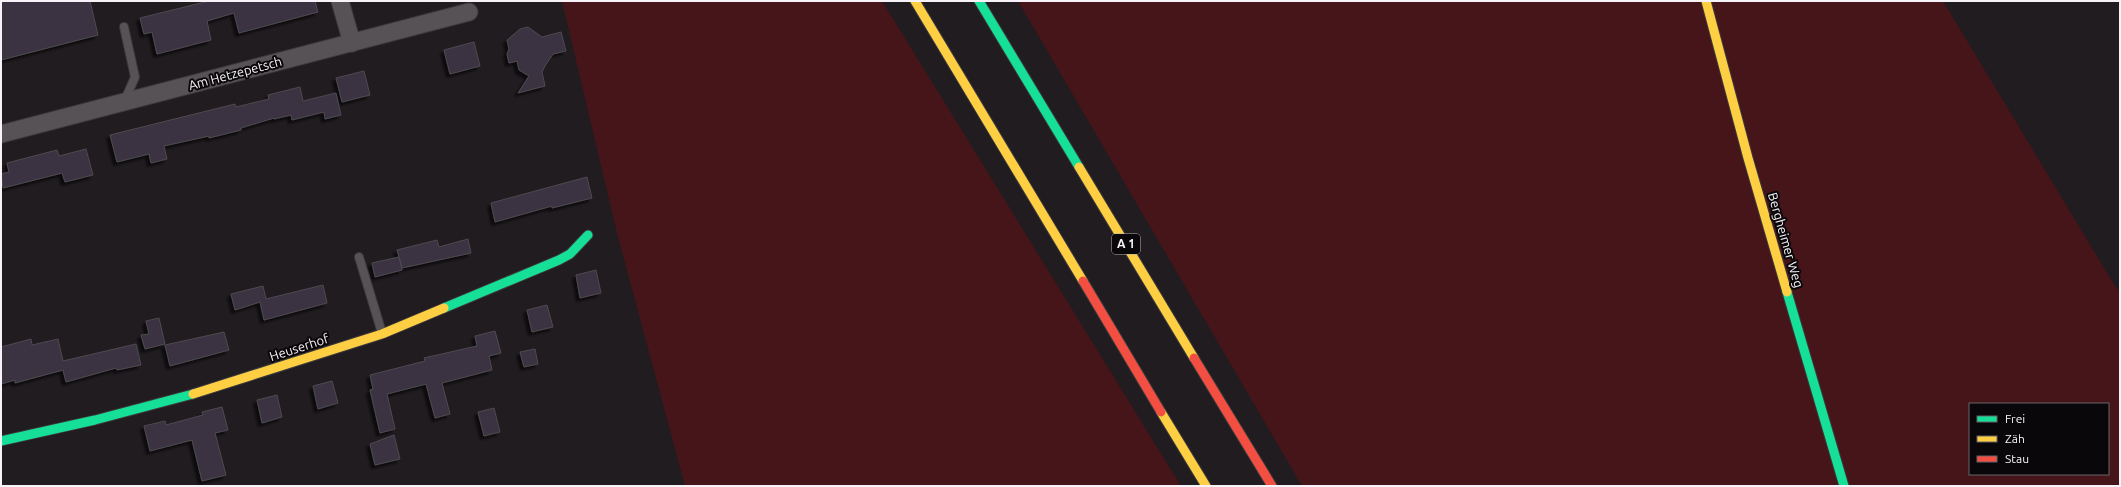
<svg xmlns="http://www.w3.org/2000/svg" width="2121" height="487" viewBox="0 0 2121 487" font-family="Ubuntu,sans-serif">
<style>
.green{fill:#461519;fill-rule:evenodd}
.building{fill:#3a3142;stroke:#4e4b4f;filter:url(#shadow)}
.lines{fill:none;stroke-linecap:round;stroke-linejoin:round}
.lane-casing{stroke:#3c3a3c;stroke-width:10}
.street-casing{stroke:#3c3a3c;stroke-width:19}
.fast-casing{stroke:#3c3a3c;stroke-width:11}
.slow-casing{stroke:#3c3a3c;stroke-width:11}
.jam-casing{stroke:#3c3a3c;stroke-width:11}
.lane{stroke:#565256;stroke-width:8}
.street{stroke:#565256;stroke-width:17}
.fast{stroke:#16e098;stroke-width:9}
.slow{stroke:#ffcf43;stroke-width:9}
.jam{stroke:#f24e42;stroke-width:9}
.labels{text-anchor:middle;stroke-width:4;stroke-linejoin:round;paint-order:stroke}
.shield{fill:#090709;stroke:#b0acb0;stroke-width:1}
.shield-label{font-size:12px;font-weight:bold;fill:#f8f3f8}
.street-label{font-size:13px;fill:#f8f3f8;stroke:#090709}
</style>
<defs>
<filter id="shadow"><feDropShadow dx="-3.5" dy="3.5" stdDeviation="1" flood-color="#0009"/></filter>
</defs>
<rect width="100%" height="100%" fill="#201c20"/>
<g class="green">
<path d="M562,1H882L1181,486H685L617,233Z"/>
<path d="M1018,1H1943L2115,286L2120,292V486H1302ZM1970,404H2108V474H1970Z"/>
</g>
<g class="building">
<path d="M1,1H90L98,35L1,60Z"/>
<path d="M209,1H315L318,12L239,33L234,13L207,21L211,40L157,54L152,32L144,34L140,18Z"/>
<path d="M528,27L542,37L561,32L566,51L553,54L545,66L542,72L545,86L518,93L529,76L519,70L517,61L509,63L507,54L509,49L507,40L520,29Z"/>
<path d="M474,42L480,66L450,74L444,50Z"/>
<path d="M364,71L370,95L342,102L336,78Z"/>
<path d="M300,87L303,101L336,93L341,115L325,119L324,112L292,120L291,115L274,119V118L241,128V130L209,138V136L164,146L167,159L151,163L149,154L117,162L110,135L235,104L236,107L269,99L268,95Z"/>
<path d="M86,149L93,175L65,182L62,173L3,188L1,174L9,172L7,163L57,150L59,156Z"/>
<path d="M587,177L592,198L552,208V206L495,222L491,203Z"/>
<path d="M468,239L471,253L402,268L397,250L437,240L439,247Z"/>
<path d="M399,257L402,270L375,277L372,263Z"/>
<path d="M596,270L601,293L580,298L576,275Z"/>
<path d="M323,285L327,303L264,320L260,302L235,310L231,294L263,286L266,299Z"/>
<path d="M547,305L553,327L532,332L527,310Z"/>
<path d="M159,318L165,344L145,349L141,335L149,334L146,321Z"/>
<path d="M495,331L501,353L489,356L492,370L442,383L450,414L435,418L426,384L387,394L395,429L380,433L370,390L373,389L370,375L425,361L424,358L477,346L475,336Z"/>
<path d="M224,332L229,350L170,366L165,345Z"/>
<path d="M31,339L32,345L58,339L63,361L136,344L141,365L117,370L116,368L66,382L63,370L15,383V380L1,384V347Z"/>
<path d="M535,349L538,364L524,367L520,352Z"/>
<path d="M332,381L338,403L318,409L313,386Z"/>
<path d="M277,395L282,417L262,423L257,400Z"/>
<path d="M222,407L228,430L215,433L226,475L202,481L192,440L150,451L144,426L165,421L166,425L203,415L202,412Z"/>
<path d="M494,408L500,432L484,436L478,412Z"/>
<path d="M394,435L400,459L375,465L370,444Z"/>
</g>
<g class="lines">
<defs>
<g id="lane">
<path d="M124,102L135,77L124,27"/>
<path d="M359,257L382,333"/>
</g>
<g id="street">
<path d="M340,1L352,43"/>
<path d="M1,134L469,12"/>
</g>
<g id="fast">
<path d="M979,1L1079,167"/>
<path d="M1787,292L1844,486"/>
<path d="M444,308L559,260L570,254L588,235"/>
<path d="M1,441L95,420L193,394"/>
</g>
<g id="slow">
<path d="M915,1L1083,281"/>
<path d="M1706,1L1748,158L1787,292"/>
<path d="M1079,167L1194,358"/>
<path d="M193,394L382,334L444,308"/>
<path d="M1161,412L1206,486"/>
</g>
<g id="jam">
<path d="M1083,281L1161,412"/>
<path d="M1194,358L1272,486"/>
</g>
</defs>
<use href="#lane" class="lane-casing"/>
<use href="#street" class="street-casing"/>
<use href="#fast" class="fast-casing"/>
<use href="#slow" class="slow-casing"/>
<use href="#jam" class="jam-casing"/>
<use href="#lane" class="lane"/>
<use href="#street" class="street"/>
<use href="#fast" class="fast"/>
<use href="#slow" class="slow"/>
<use href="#jam" class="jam"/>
</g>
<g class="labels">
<rect class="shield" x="1112" y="234" width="28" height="20" rx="3"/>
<g class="shield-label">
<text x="1126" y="248">A 1</text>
</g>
<g class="street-label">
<text transform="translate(235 73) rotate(-15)" y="5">Am Hetzepetsch</text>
<text transform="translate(1786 240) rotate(74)" y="5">Bergheimer Weg</text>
<text transform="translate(299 347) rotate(-18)" y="5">Heuserhof</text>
</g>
</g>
<rect width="2121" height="487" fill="none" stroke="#f8f3f8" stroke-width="4"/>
<rect x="1969" y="403" width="140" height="72" fill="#090709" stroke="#696569"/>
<rect x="1977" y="416" width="20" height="6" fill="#16e098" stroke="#696569"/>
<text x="2005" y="423" font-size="12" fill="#f8f3f8">Frei</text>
<rect x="1977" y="436" width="20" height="6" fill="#ffcf43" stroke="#696569"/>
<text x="2005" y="443" font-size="12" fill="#f8f3f8">Zäh</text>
<rect x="1977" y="456" width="20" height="6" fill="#f24e42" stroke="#696569"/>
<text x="2005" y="463" font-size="12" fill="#f8f3f8">Stau</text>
</svg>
